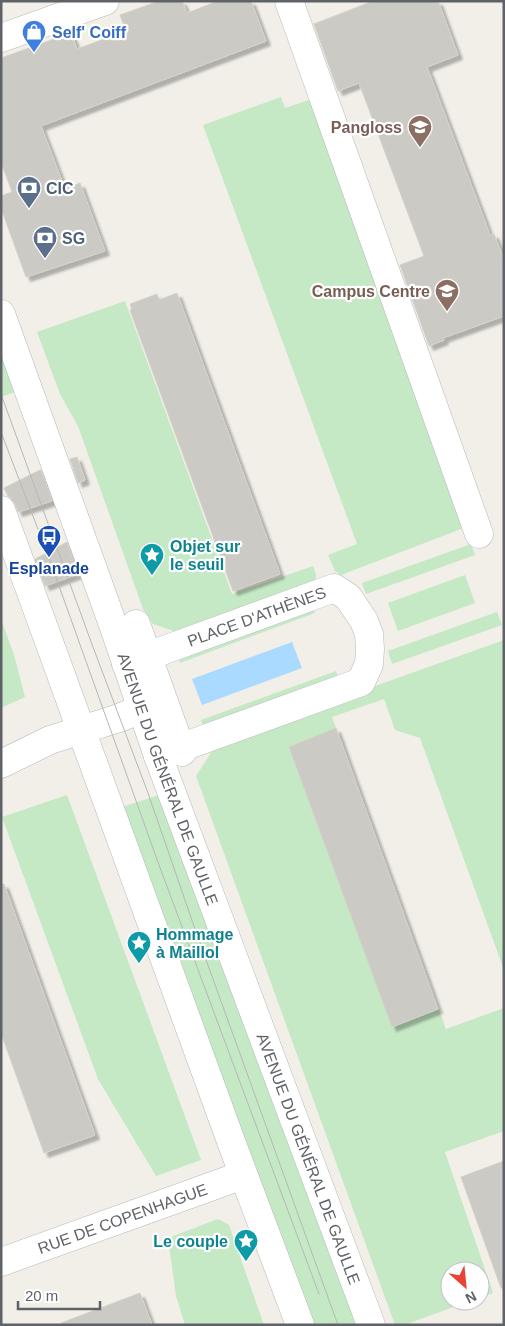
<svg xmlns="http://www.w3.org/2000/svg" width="505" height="1326" viewBox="0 0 505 1326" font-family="Helvetica,sans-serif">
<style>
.green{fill:#c5e8c5}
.water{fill:#aadaff}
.building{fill:#cccac5;stroke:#d6d1c6;filter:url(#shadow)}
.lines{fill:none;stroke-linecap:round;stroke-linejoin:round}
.minor-casing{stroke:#b5b8bc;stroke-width:29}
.minor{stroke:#fff;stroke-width:28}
.tram{stroke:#b6b7b8;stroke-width:1}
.labels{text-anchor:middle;stroke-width:4.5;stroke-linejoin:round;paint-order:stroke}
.shop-label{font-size:16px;font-weight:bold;fill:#366cbe;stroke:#fff;text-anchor:start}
.education-label{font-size:16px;font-weight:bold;fill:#785e54;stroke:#fff;text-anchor:end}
.service-label{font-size:16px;font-weight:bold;fill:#4e5e75;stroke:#fff;text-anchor:start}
.culture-label{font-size:16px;font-weight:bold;fill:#0d838f;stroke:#fff;text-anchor:start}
.transit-label{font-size:16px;font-weight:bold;fill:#164399;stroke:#fff}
.street-label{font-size:16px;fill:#5f6368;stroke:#fff}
</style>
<defs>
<filter id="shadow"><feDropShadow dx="4.5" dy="4.5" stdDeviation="1" flood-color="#0004"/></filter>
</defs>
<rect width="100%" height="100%" fill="#f1efe8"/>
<g class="green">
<path d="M281,97L285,108L312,99L469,526L341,575L335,571L328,555L357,544L203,125Z"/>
<path d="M125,301L232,594L313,566L316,575L315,584L177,632L153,624L143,609L78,426L60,394L37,332Z"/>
<path d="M1,345L18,391L1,397Z"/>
<path d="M471,544L475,555L366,594L362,583Z"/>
<path d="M465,575L475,603L398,631L388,603Z"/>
<path d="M311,601L315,613L180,663L176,652Z"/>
<path d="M497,612L502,625L392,664L388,651Z"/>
<path d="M1,619L14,655L25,697L1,708Z"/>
<path d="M504,640V970L420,738L395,730L384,699L332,717L336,728L446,1029L504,1008V1131L445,1152L493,1293L480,1298V1271H450V1301H470L404,1325H395L196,776L218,742Z"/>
<path d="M336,671L340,682L205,731L201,720Z"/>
<path d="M162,794L359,1325H307L116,809Z"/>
<path d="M67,795L201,1160L156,1176L98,1079L2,817Z"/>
<path d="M218,1219L229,1225L264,1325H185L176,1296L168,1238Z"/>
</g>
<path class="water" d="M292,642L302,668L202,705L192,679Z"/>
<g class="building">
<path d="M159,1H182L187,13L218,1H251L266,41L41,126L65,189L80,183L105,251L26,277L1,208V196L12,192L1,162V58L71,33L77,49L126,31L120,15Z"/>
<path d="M373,1H438L458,55L427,67L490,235L494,234L504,260V316L443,338L444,340L429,346L400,265L424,256L359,83L338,91L314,24Z"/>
<path d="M177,293L280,574L233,591L130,310L132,309L130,304L157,294L159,300Z"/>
<path d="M77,457L85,480L78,483L70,459Z"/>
<path d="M40,470H41L52,501L18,512L15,504L11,498L8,496L4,488Z"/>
<path d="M67,542L78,574L45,586L35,559Z"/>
<path d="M336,728L438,1009L392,1027L289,747Z"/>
<path d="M1,884H4L95,1135L44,1153L1,1033Z"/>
<path d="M504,1161V1288H501L461,1177Z"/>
<path d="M140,1293L152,1325H62L61,1323Z"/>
</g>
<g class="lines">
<defs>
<g id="minor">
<path d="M289,1L479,534"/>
<path d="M1,38L105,1"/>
<path id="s1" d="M1,314L116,633L158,756L371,1325"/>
<path d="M1,510L232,1144L300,1325"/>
<path d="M136,624L182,752"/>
<path id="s2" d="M126,664L334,588L348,597L364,621L369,634L370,649L369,664L361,682L158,756"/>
<path d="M1,764L50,740L119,718L141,709"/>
<path id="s3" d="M1,1262L243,1175"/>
</g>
</defs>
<use href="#minor" class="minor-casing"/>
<use href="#minor" class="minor"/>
<g class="tram">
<path d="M1,394L90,639L148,793L196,932L338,1325"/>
<path d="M1,432L49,558L159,865L319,1294"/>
</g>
</g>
<defs>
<symbol id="shop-pin" viewBox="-11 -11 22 30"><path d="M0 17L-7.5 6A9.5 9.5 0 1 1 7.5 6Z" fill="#3f7fe0" stroke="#fff"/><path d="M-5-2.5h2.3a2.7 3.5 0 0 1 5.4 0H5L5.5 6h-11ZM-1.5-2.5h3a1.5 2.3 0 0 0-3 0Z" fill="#fff"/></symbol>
<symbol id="university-pin" viewBox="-11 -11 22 30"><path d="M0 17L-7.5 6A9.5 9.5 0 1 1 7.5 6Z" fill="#8d6e63" stroke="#fff"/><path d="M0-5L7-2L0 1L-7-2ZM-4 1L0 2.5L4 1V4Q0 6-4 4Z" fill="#fff"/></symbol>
<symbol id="bank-pin" viewBox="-11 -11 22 30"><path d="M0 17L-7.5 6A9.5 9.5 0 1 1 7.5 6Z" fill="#5c6f8a" stroke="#fff"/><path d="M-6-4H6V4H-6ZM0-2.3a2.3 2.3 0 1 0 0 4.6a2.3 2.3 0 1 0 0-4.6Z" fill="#fff"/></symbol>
<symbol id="bus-pin" viewBox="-11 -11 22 30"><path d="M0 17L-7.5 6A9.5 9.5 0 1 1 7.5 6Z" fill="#1a4fb4" stroke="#fff"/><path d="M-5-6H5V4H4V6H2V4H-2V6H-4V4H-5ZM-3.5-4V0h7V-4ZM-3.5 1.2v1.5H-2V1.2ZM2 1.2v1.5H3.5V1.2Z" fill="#fff"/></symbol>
<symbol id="sight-pin" viewBox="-11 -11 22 30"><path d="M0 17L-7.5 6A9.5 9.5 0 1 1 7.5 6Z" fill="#0f9aa8" stroke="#fff"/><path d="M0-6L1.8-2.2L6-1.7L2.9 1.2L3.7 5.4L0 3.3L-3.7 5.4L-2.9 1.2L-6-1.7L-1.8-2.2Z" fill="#fff"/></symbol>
</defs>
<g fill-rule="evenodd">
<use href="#shop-pin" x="20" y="18" width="28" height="38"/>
<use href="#university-pin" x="406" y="113" width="28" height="38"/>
<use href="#bank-pin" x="15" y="174" width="28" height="38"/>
<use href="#bank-pin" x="31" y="224" width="28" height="38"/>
<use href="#university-pin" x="433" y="277" width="28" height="38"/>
<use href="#bus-pin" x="35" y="523" width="28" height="38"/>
<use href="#sight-pin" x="138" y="541" width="28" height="38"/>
<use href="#sight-pin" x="125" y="929" width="28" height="38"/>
<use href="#sight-pin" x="232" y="1227" width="28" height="38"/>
</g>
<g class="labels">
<g class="shop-label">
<text x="52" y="38">Self' Coiff</text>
</g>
<g class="education-label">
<text x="402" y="133">Pangloss</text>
<text x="430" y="297">Campus Centre</text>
</g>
<g class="service-label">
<text x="46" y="194">CIC</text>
<text x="62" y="244">SG</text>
</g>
<g class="culture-label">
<text x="170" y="552">Objet sur<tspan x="170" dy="18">le seuil</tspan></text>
<text x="156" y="940">Hommage<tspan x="156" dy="18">à Maillol</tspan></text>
<text x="228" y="1247" text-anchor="end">Le couple</text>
</g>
<g class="transit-label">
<text x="49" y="574">Esplanade</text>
</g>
<g class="street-label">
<text dy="6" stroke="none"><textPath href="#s2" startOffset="139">PLACE D'ATHÈNES</textPath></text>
<text dy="6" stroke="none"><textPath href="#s1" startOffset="494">AVENUE DU GÉNÉRAL DE GAULLE</textPath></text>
<text dy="6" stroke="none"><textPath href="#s1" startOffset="899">AVENUE DU GÉNÉRAL DE GAULLE</textPath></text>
<text dy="6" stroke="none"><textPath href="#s3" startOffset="129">RUE DE COPENHAGUE</textPath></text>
</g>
</g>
<rect width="505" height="1326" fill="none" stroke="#5f6368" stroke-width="5"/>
<g transform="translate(465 1286) rotate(153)"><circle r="24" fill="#ffffff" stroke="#bfc1c3"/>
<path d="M0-4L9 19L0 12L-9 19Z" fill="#ea4335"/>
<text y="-8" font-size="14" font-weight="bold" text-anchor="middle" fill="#5f6368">N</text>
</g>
<path d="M18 1301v8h82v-8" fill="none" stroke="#5f6368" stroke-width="2.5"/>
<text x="25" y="1301" font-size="15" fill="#5f6368" stroke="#ffffff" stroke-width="4" paint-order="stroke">20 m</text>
</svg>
